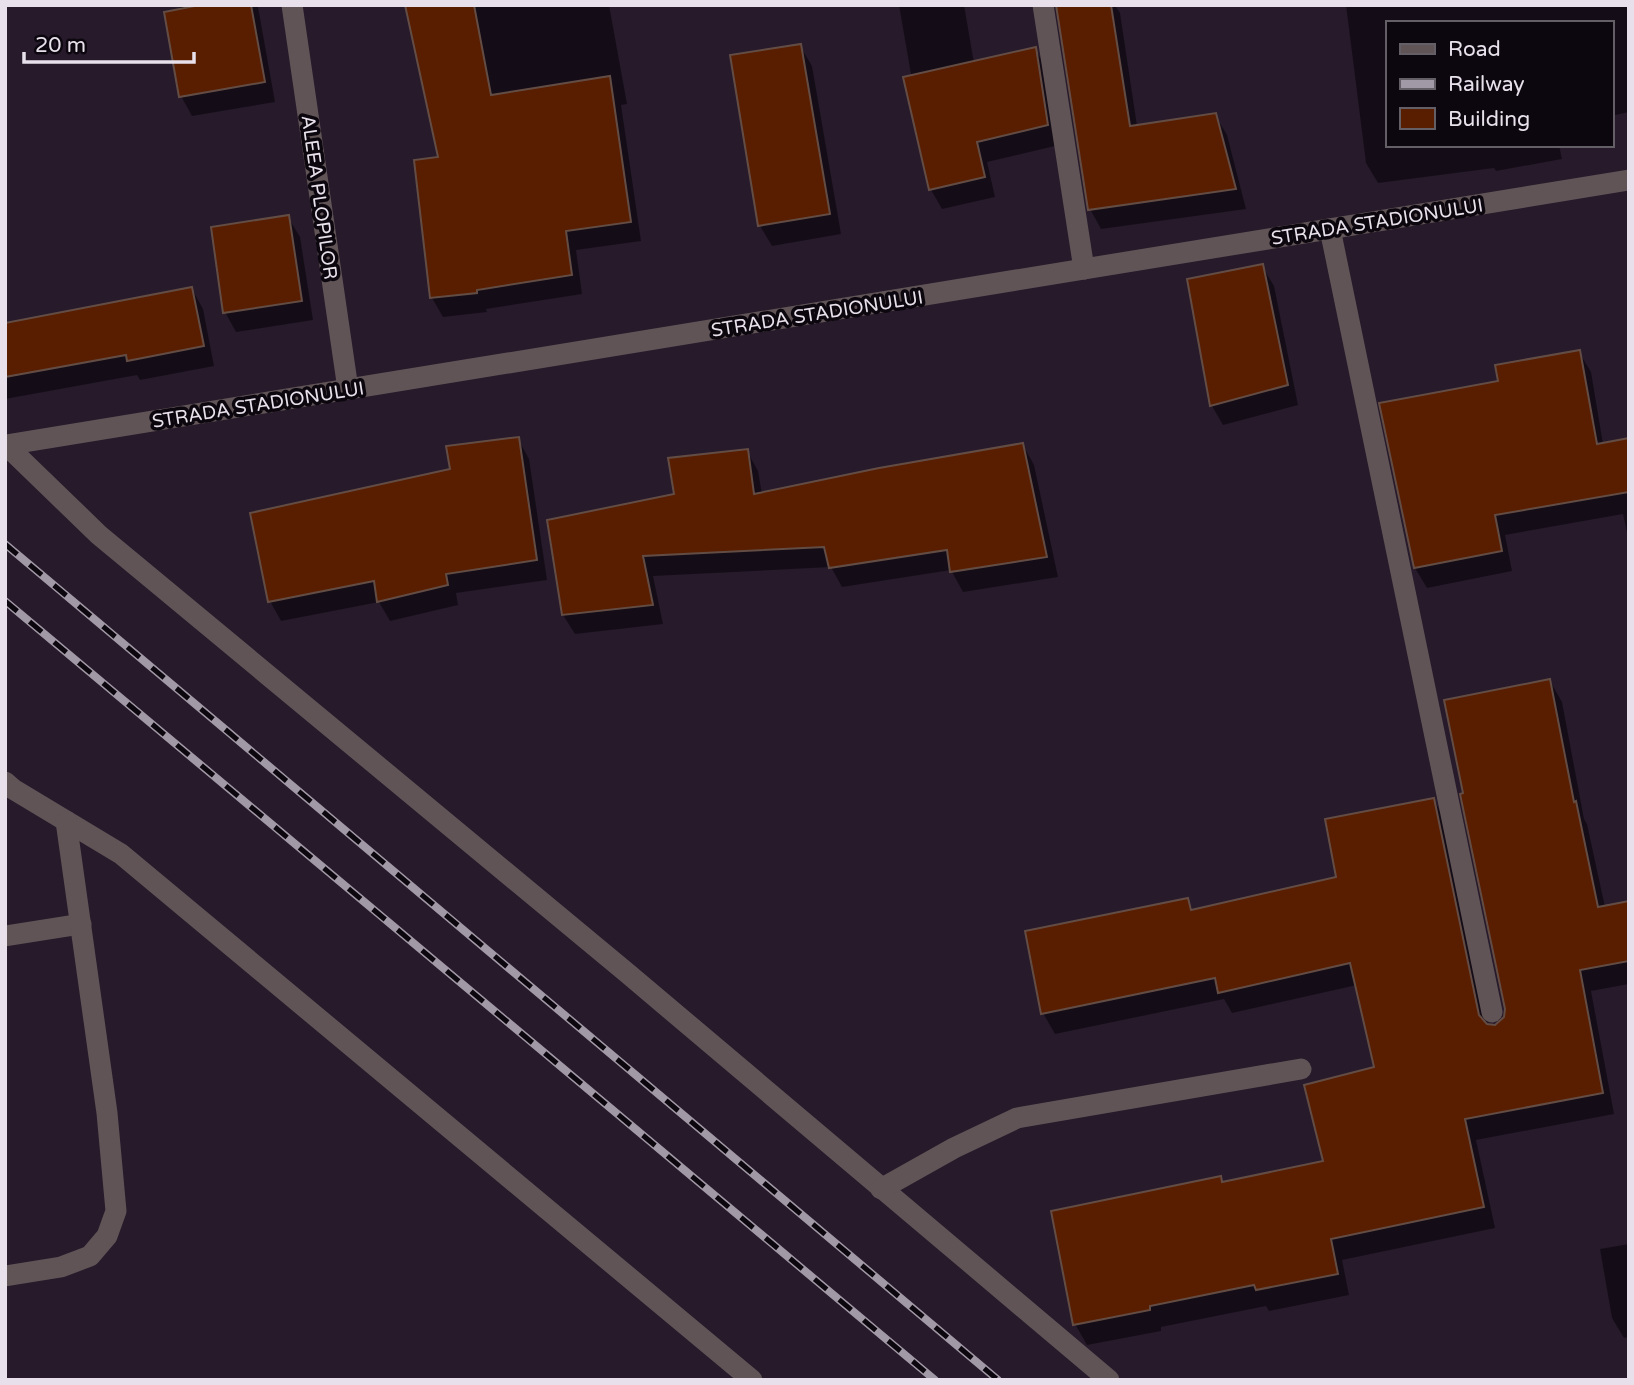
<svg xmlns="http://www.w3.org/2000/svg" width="1634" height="1385" viewBox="0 0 1634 1385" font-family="'Varela Round',sans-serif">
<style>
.shadow{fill:#0007}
.building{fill:#591d00;stroke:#634c43;stroke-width:2}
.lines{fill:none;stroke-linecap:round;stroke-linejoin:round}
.street{stroke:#605456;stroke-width:21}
.rail-casing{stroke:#a299a6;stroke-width:8}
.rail{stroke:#0c070e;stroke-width:5;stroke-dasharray:16;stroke-linecap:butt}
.labels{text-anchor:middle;stroke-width:7;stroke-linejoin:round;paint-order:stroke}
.street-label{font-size:19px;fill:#e8e1ec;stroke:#0c070e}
</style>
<rect width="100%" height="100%" fill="#261a2b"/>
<g class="shadow">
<path d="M180,5H269L258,7L275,102L192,116L181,96Z"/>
<path d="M407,5H609L627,104L621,105L641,241L576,250L582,294L486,309L487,312L443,317L432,298L440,159Z"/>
<path d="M899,5H964L974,63L1035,49L1047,69L1059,145L987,162L995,197L942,209L931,190Z"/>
<path d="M1057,5H1115L1120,13L1137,126L1215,115L1227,135L1246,209L1101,229L1090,209Z"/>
<path d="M1346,5H1629V112L1611,116V23H1387V145H1559L1562,159L1496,171L1494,168L1378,183L1366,163Z"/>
<path d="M800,46L812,66L841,234L772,246L760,226L732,57Z"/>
<path d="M288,217L300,237L313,320L236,332L225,312Z"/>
<path d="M1262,266L1274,286L1298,405L1223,425L1212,406L1189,281Z"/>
<path d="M192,289L203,309L214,366L140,380L137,375L5,399V325Z"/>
<path d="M1579,352L1591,372L1603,444L1629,439V542L1623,514L1505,535L1512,571L1427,588L1415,568L1500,383Z"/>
<path d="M518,439L529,459L547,580L456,593L458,605L390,621L379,602L281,621L270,601L452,470Z"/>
<path d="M1023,445L1034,465L1058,577L963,592L951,570L842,587L831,567L653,576L663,624L575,634L563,615L676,496L747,451L758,471L762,494Z"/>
<path d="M1550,681L1562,702L1584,819L1587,824L1605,907L1629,903V984L1591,991L1614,1114L1476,1140L1495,1228L1342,1260L1349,1295L1269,1311L1266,1306L1161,1327V1331L1087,1345L1075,1324L1220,1178L1223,1184L1325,1162L1376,1068L1357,985L1232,1013L1224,999L1055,1034L1043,1013L1187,900L1194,911L1338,878L1434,800L1446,822L1488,1026L1503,1023L1507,1009Z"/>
<path d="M1629,1244V1337L1624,1338L1612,1318L1600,1249Z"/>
</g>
<g class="building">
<path d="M200,5H251L265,82L179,97L164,12Z"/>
<path d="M405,5H474L491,95L610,76L631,222L566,231L572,275L477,290V293L430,298L414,160L438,157Z"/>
<path d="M1056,5H1111L1130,126L1216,113L1236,189L1088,210Z"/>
<path d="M801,44L830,214L758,226L730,55Z"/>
<path d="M1036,47L1048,125L977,142L985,177L929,190L903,77Z"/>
<path d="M289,215L302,301L223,313L211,227Z"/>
<path d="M1263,264L1288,385L1210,406L1187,279Z"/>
<path d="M192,287L204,346L127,361L126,355L5,377V323Z"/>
<path d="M1580,350L1597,444L1629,438V492L1495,515L1502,551L1414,568L1379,403L1498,381L1495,365Z"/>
<path d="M519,437L537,560L446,574L448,585L377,602L374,581L268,602L250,513L450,469L446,446Z"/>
<path d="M1023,443L1047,557L950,572L947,550L829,568L824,547L643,556L653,605L562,615L547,520L674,494L668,458L748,449L754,494L879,468Z"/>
<path d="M1550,679L1574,802L1576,801L1598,907L1629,901V961L1580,970L1603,1093L1465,1119L1484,1207L1331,1239L1338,1274L1256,1290L1254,1285L1150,1306V1310L1073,1325L1051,1211L1221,1176L1222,1182L1323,1161L1304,1085L1374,1067L1350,963L1218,993L1215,978L1041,1014L1025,931L1188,898L1191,910L1336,877L1325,819L1434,798L1479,1015L1487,1024L1495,1025L1504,1017L1505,1009L1460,794L1463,793L1444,700Z"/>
</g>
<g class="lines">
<g class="street">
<path d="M292,5L348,389"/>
<path d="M1043,5L1084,269"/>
<path d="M1330,229L1492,1012"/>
<path d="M6,445L1629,180"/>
<path d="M6,445L99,535L626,972L1109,1380"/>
<path d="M5,782L13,789L121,854L752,1380"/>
<path d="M5,936L81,924"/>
<path d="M881,1189L954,1148L1017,1118L1301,1069"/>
<path d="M5,1276L61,1267L90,1256L107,1236L116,1211L107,1113L66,821"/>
</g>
<defs>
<g id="rail">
<path d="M5,544L998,1380"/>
<path d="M5,601L935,1380"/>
</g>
</defs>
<use href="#rail" class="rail-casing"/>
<use href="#rail" class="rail"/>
</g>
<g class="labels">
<g class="street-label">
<text transform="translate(320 197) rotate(82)" y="7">ALEEA PLOPILOR</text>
<text transform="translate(1377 221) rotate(-9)" y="7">STRADA STADIONULUI</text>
<text transform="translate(817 313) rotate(-9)" y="7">STRADA STADIONULUI</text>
<text transform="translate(258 404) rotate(-9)" y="7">STRADA STADIONULUI</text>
</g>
</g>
<rect width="1634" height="1385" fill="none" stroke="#e8e1ec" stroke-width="14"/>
<rect x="1386" y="21" width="228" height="126" fill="#0c070e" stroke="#645e67" stroke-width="2"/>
<rect x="1400" y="44" width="35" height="10" fill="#605456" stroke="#645e67" stroke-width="2"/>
<text x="1448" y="56" font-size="21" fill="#e8e1ec">Road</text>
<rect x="1400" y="79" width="35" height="10" fill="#a299a6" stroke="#645e67" stroke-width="2"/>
<text x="1448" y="91" font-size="21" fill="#e8e1ec">Railway</text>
<rect x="1400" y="108" width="35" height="21" fill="#591d00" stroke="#645e67" stroke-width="2"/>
<text x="1448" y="126" font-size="21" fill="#e8e1ec">Building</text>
<path d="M24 52v10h170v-10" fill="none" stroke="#e8e1ec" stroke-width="3.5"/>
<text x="35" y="52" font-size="21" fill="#e8e1ec" stroke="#0c070e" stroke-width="5" paint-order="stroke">20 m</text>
</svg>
